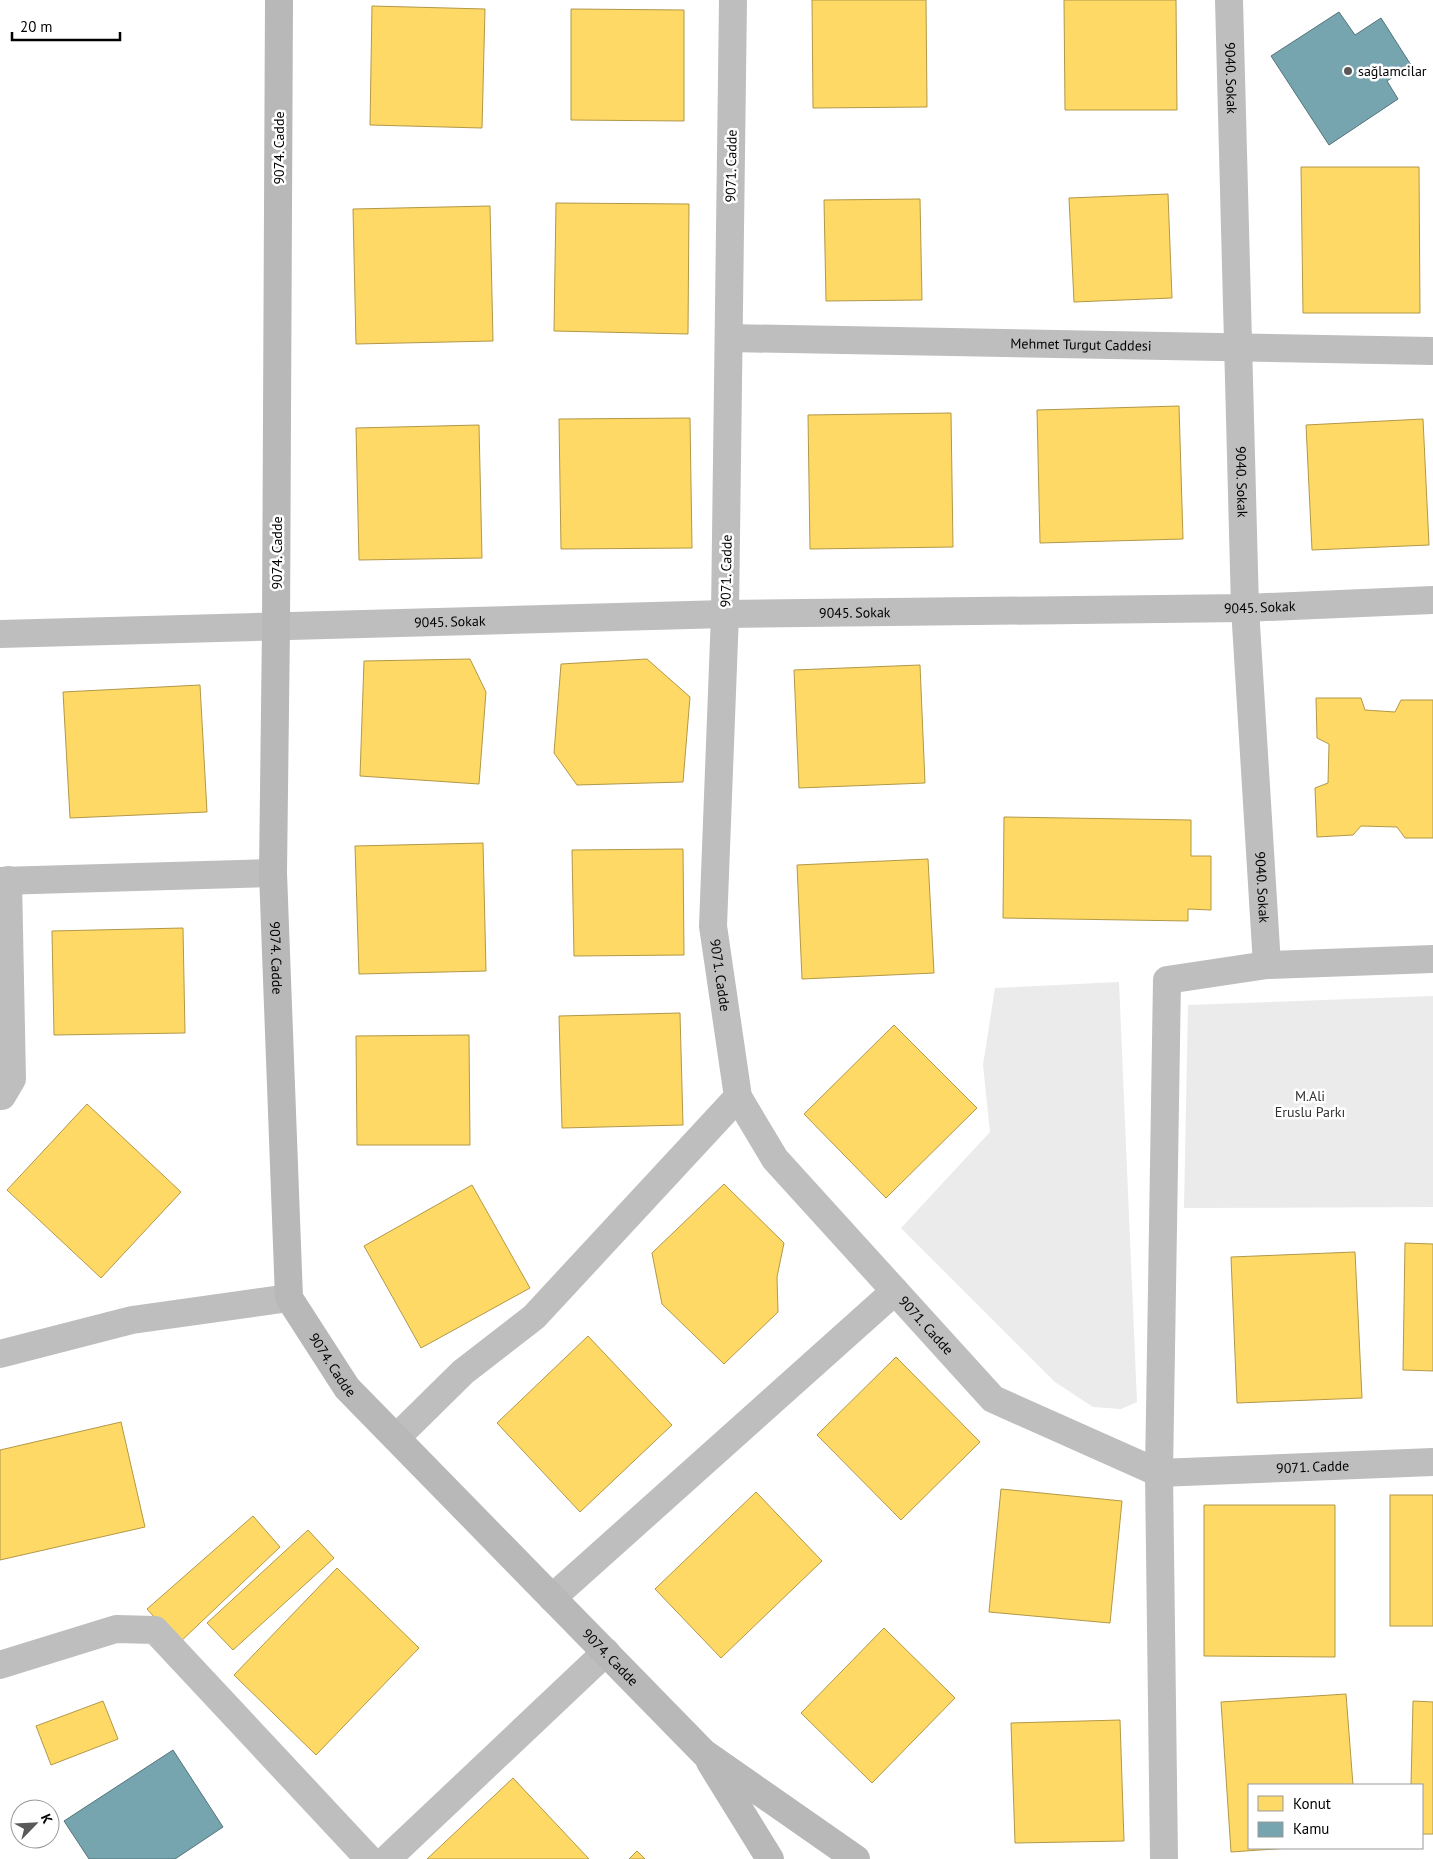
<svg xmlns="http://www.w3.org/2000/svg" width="1433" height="1859" viewBox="0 0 1433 1859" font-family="'PT Sans',sans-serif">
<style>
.green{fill:#ebebeb}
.homes{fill:#ffd966;stroke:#b29847}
.public{fill:#76a5af;stroke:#53747a}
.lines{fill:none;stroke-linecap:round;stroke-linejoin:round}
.street{stroke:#bebebe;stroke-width:28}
.secondary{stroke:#b8b8b8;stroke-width:28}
.poi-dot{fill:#595959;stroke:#fff;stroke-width:2}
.labels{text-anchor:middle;stroke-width:5;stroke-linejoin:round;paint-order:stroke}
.poi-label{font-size:14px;fill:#000;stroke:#fff;text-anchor:start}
.street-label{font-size:14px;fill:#000;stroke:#fff}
.park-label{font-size:14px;fill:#323232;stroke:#fff}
</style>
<rect width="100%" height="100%" fill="#fff"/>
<g class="green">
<path d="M1119,982L1137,1402L1121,1409L1093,1407L1055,1382L901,1228L990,1132L983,1065L995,988Z"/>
<path d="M1433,996V1207L1184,1208L1188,1005Z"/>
</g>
<g class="homes">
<path d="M812,0H926L927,107L813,108Z"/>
<path d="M1064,0H1176L1177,110H1065Z"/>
<path d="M372,6L485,9L482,128L370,125Z"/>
<path d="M571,9L684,10V121L571,120Z"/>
<path d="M1301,167H1419L1420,313H1303Z"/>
<path d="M1168,194L1172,298L1074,302L1069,198Z"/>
<path d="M920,199L922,300L826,301L824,200Z"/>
<path d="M556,203L689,204L688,334L554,331Z"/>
<path d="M490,206L493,341L356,344L353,209Z"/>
<path d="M1179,406L1183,539L1040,543L1037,410Z"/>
<path d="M951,413L953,547L810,549L808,415Z"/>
<path d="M690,418L692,548L561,549L559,419Z"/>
<path d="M1423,419L1429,545L1312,550L1306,425Z"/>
<path d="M479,425L482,558L359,560L356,428Z"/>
<path d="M470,659L486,692L479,784L360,776L364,661Z"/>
<path d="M647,659L690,697L683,782L577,785L554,753L561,664Z"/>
<path d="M920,665L925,783L799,788L794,670Z"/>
<path d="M200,685L207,812L70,818L63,692Z"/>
<path d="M1316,698H1361L1365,710L1395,712L1401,700H1433V838H1405L1397,827L1361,826L1353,835L1317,837L1315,788L1328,783L1329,744L1317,738Z"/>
<path d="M1004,817L1191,820V856H1211V910L1188,909V921L1003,918Z"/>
<path d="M483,843L486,971L359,974L355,846Z"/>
<path d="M683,849L684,955L574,956L572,850Z"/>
<path d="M928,859L934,973L802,979L797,865Z"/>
<path d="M183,928L185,1033L54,1035L52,931Z"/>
<path d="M680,1013L683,1125L562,1128L559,1016Z"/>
<path d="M894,1025L977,1108L886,1198L804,1114Z"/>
<path d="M469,1035L470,1145H357L356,1036Z"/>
<path d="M87,1104L181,1192L101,1278L7,1190Z"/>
<path d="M724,1184L784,1243L777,1277L778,1312L724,1364L662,1304L652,1253Z"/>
<path d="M472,1185L530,1288L421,1348L364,1246Z"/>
<path d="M1405,1243L1433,1244V1371L1403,1370Z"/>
<path d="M1355,1252L1362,1398L1237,1403L1231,1257Z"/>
<path d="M588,1336L672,1425L580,1512L497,1423Z"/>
<path d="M896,1357L980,1442L901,1520L817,1435Z"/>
<path d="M121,1422L145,1527L0,1560V1450Z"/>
<path d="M1001,1489L1122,1501L1110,1623L989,1612Z"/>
<path d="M756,1492L822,1561L721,1658L655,1589Z"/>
<rect x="1390" y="1495" width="43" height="131"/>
<path d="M1204,1505H1335V1657L1204,1656Z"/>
<path d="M253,1516L280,1547L178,1644L147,1609Z"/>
<path d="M308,1530L334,1558L233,1650L207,1623Z"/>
<path d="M337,1568L419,1648L316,1755L234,1675Z"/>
<path d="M884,1628L955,1698L872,1783L801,1713Z"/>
<path d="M1346,1694L1353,1785H1249V1848H1290L1231,1852L1221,1702Z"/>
<path d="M103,1701L118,1739L51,1765L36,1726Z"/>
<path d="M1413,1701L1433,1702V1834H1422V1785H1411Z"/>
<path d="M1120,1720L1124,1841L1015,1843L1011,1723Z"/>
<path d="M513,1778L589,1859H427Z"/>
<path d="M637,1851L645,1859H629Z"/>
</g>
<g class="public">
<path d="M1339,12L1355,35L1381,18L1411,65L1387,81L1398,99L1329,145L1271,56Z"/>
<path d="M173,1750L223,1827L175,1859H89L64,1821Z"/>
</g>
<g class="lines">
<g class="street">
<path id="s1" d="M733,0L725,614L713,926L738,1097L775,1159L993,1399L1159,1473L1433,1462"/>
<path id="s2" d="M1229,0L1245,608L1267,965"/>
<path id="s3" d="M729,338L1433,351"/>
<path id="s4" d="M0,634L725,614L1245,608L1433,600"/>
<path d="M0,881L273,873"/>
<path d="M0,1096H2L12,1079L8,880"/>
<path d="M0,1354L132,1320L289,1298"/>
<path d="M396,1438L463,1372L534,1317L738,1097"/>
<path d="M552,1598L895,1291"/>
<path d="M0,1665L116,1629L155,1630L369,1859"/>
<path d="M387,1859L606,1652"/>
<path d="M1164,1859L1159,1473L1167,980L1267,965L1433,959"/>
</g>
<g class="secondary">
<path id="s5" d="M279,0L276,627L273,873L289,1298L347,1388L704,1753L856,1859"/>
<path d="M710,1762L770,1859"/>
</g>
</g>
<circle class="poi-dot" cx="1348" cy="71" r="5"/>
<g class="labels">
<g class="poi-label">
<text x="1358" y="76">sağlamcilar</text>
</g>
<g class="street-label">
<text dy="5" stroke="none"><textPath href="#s2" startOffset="78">9040. Sokak</textPath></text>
<text transform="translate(279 148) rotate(-90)" y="5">9074. Cadde</text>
<text transform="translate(731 166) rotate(-89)" y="5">9071. Cadde</text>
<text dy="5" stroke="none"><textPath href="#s3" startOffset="352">Mehmet Turgut Caddesi</textPath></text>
<text dy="5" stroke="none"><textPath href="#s2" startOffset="482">9040. Sokak</textPath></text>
<text transform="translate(277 553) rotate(-90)" y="5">9074. Cadde</text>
<text transform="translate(726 571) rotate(-89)" y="5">9071. Cadde</text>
<text dy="5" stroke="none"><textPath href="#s4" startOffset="1260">9045. Sokak</textPath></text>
<text dy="5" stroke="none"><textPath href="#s4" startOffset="855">9045. Sokak</textPath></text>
<text dy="5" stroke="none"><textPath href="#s4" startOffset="450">9045. Sokak</textPath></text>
<text dy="5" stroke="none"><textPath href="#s2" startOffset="888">9040. Sokak</textPath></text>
<text dy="5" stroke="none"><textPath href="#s5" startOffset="958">9074. Cadde</textPath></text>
<text dy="5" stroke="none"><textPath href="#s1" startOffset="976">9071. Cadde</textPath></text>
<text dy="5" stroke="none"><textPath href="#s1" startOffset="1396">9071. Cadde</textPath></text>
<text dy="5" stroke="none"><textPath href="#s5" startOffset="1378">9074. Cadde</textPath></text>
<text dy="5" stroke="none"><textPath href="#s1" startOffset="1831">9071. Cadde</textPath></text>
<text dy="5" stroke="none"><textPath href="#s5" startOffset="1782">9074. Cadde</textPath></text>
</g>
<g class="park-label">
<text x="1310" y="1101">M.Ali<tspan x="1310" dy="16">Eruslu Parkı</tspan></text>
</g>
</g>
<rect x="1248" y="1784" width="175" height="65" fill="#ffffff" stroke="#999999"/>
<rect x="1258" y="1796" width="25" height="15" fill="#ffd966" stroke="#999999"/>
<text x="1293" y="1809" font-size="15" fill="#000000">Konut</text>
<rect x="1258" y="1822" width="25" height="15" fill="#76a5af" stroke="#999999"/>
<text x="1293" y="1834" font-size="15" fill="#000000">Kamu</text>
<g transform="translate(35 1824) rotate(66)"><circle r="24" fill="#ffffff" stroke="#999999"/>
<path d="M0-4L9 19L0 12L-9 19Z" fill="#595959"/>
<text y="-8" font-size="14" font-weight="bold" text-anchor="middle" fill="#000000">K</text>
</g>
<path d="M12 32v8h108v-8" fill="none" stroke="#000000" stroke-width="2.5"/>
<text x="20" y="32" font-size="15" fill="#000000" stroke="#ffffff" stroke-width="4" paint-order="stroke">20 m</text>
</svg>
